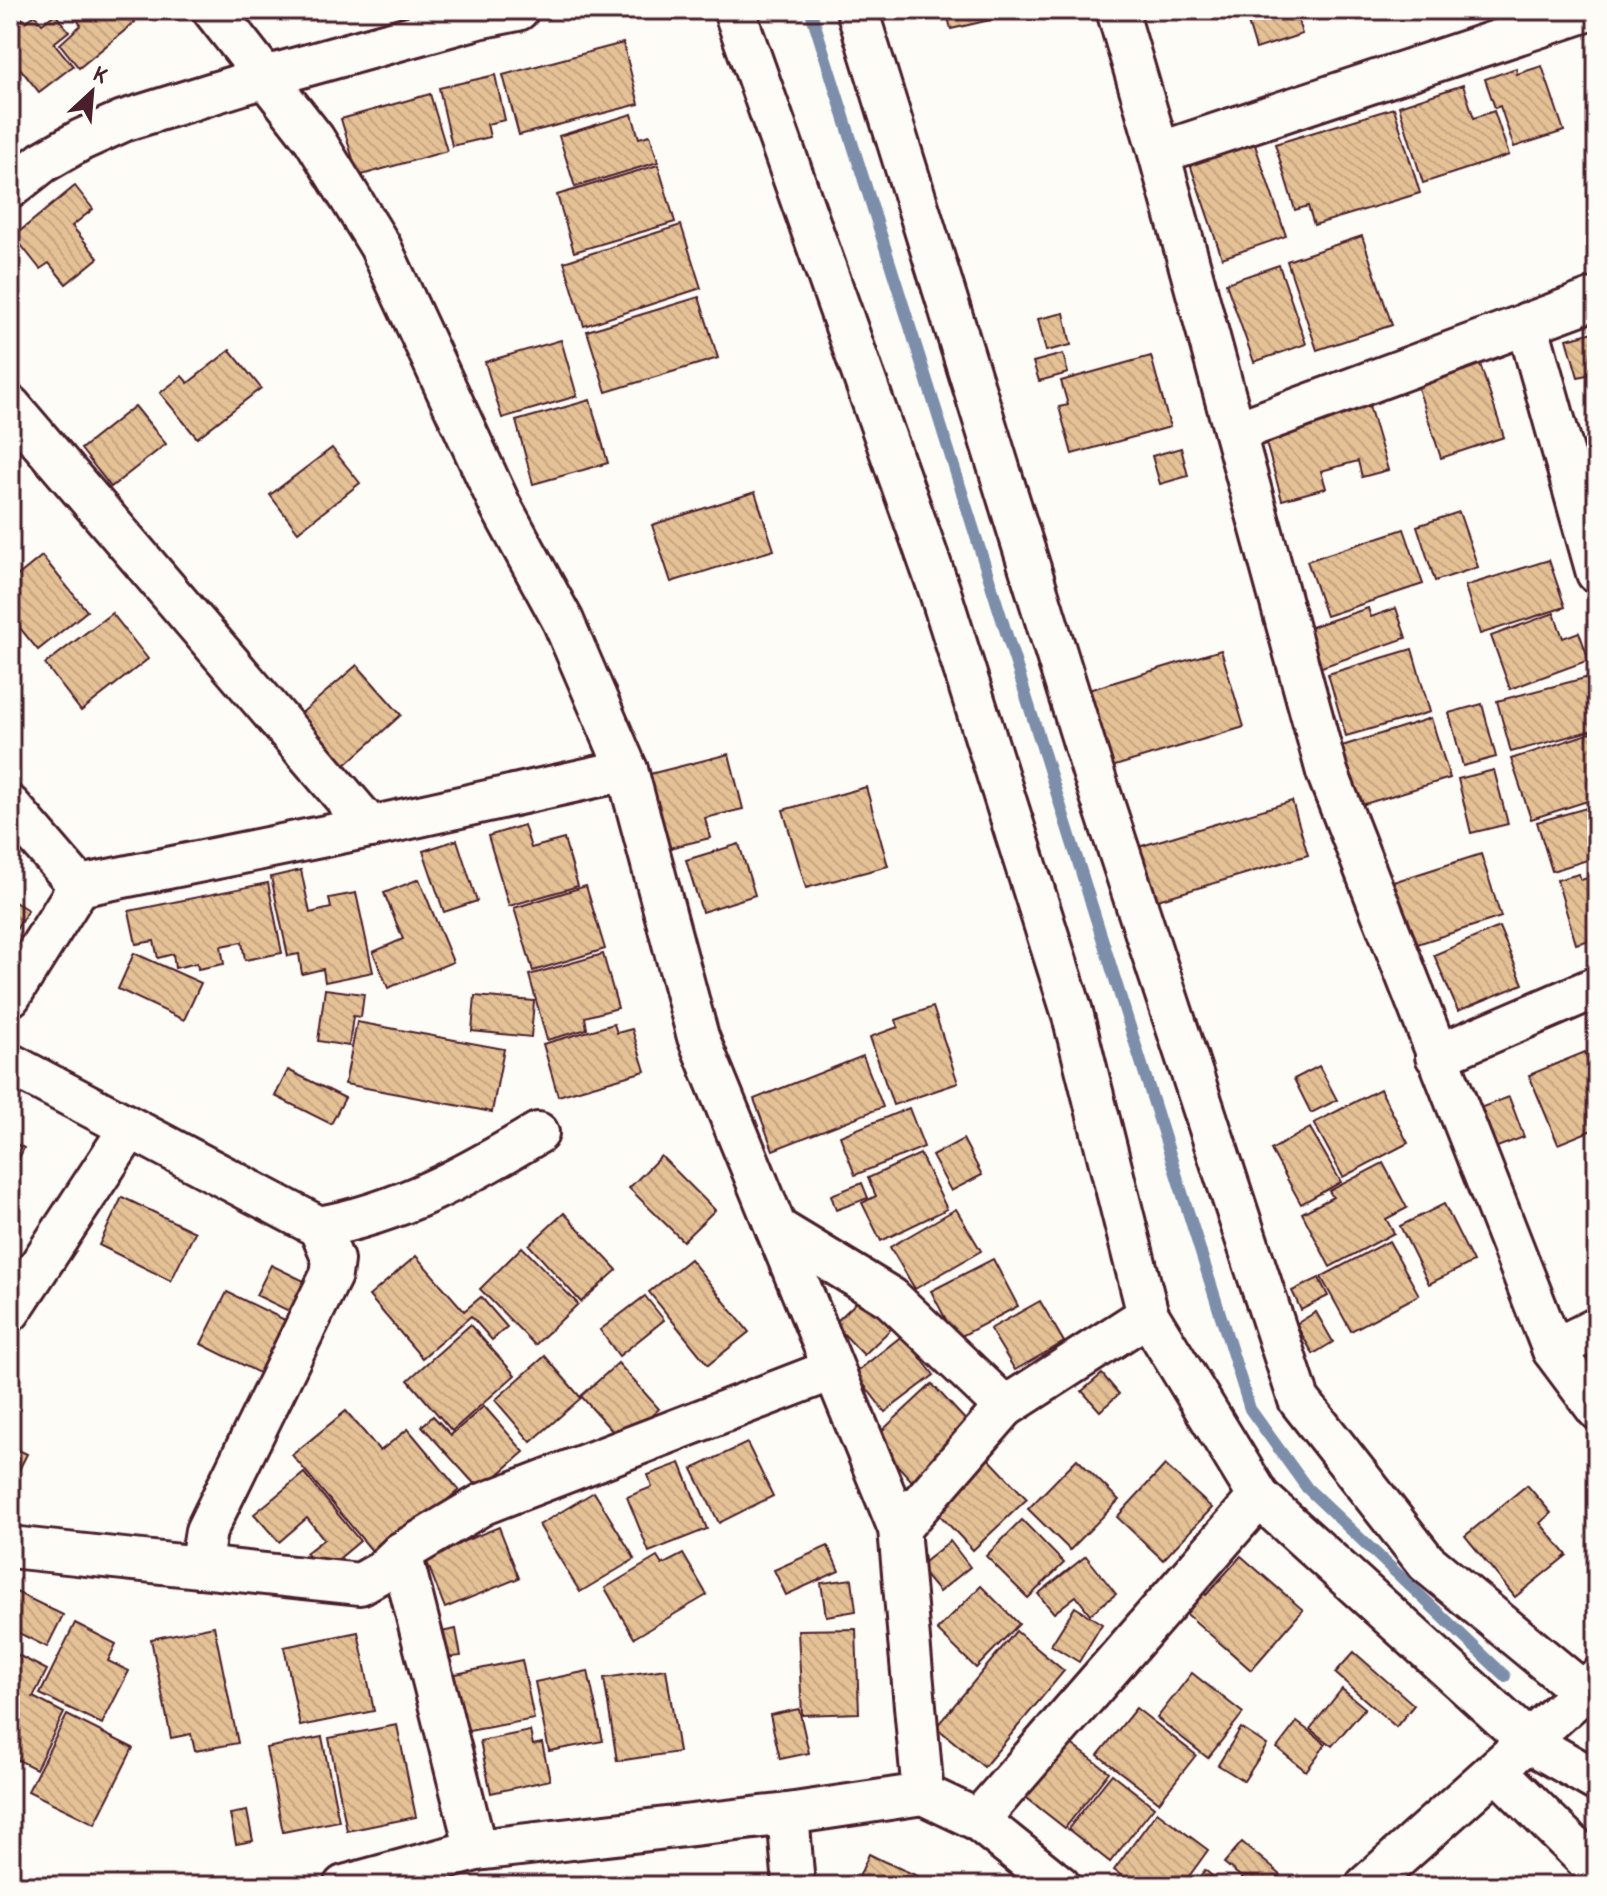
<svg xmlns="http://www.w3.org/2000/svg" width="1607" height="1896" viewBox="0 0 1607 1896" font-family="'Patrick Hand',sans-serif">
<style>
.lines{fill:none;stroke-linecap:round;stroke-linejoin:round}
.stream{stroke:#7c8eaa;stroke-width:12}
.building{fill:url(#building-back-hatch);stroke:#4a1f2b;stroke-width:2}
.street-casing{stroke:#4a1f2b;stroke-width:46}
.street{stroke:#fdfcf7;stroke-width:40}
</style>
<defs>
<pattern id="building-back-hatch" width="6" height="6" patternUnits="userSpaceOnUse" patternTransform="scale(2)"><rect width="6" height="6" fill="#e5c196"/><path d="M-1 5l2 2M0 0l6 6M5-1l2 2" fill="none" stroke="#c6a581"/></pattern>
</defs>
<rect width="100%" height="100%" fill="#fdfcf7"/>
<filter id="ink" filterUnits="userSpaceOnUse"><feTurbulence type="fractalNoise" baseFrequency=".0125" numOctaves="2"/><feDisplacementMap in="SourceGraphic" scale="16" xChannelSelector="R" yChannelSelector="G"/><feConvolveMatrix kernelMatrix="1 2 1 2 8 2 1 2 1" color-interpolation-filters="sRGB"/></filter>
<g filter="url(#ink)">
<g class="lines">
<path class="stream" d="M812,15L1250,1409L1307,1488L1505,1676"/>
</g>
<g class="building">
<path d="M69,10H125L135,22L79,68L60,44L81,25Z"/>
<path d="M946,10H988L990,20L951,29Z"/>
<path d="M1228,10H1295L1302,34L1256,49L1246,16L1231,21Z"/>
<path d="M18,14L25,22L35,15L42,24L55,14L69,31L54,43L73,66L39,92L10,56V20Z"/>
<path d="M623,43L639,104L519,135L503,75Z"/>
<path d="M1542,66L1564,131L1514,147L1500,106L1495,108L1485,79L1516,68L1517,74Z"/>
<path d="M495,75L505,120L487,124L490,137L452,146L439,88Z"/>
<path d="M1463,85L1474,118L1494,111L1509,155L1423,183L1399,106Z"/>
<path d="M430,94L447,151L358,176L341,119Z"/>
<path d="M1394,108L1420,193L1314,225L1308,206L1295,210L1275,144Z"/>
<path d="M632,114L639,138L650,135L658,162L575,187L559,136Z"/>
<path d="M1254,142L1286,236L1222,258L1190,164Z"/>
<path d="M658,165L675,222L574,252L557,195Z"/>
<path d="M75,186L93,209L72,226L98,258L66,284L49,263L40,269L14,236Z"/>
<path d="M681,225L701,288L584,326L564,262Z"/>
<path d="M1362,236L1392,325L1317,350L1287,261Z"/>
<path d="M1279,265L1306,344L1254,362L1226,283Z"/>
<path d="M699,297L718,358L606,392L587,331Z"/>
<path d="M1064,313L1071,345L1046,351L1038,319Z"/>
<path d="M1597,331V378L1595,373L1578,377L1567,339Z"/>
<path d="M561,340L577,396L502,418L485,362Z"/>
<path d="M230,350L261,388L197,438L160,393L182,376L188,383Z"/>
<path d="M1063,354L1068,373L1039,381L1033,362Z"/>
<path d="M1151,356L1170,427L1072,454L1059,407L1068,405L1061,381Z"/>
<path d="M1480,364L1504,437L1441,458L1417,385Z"/>
<path d="M590,400L608,463L533,484L516,421Z"/>
<path d="M1368,402L1388,470L1362,477L1358,461L1321,471L1326,488L1282,500L1263,432Z"/>
<path d="M135,406L166,444L111,487L81,449Z"/>
<path d="M332,448L360,483L298,532L270,495Z"/>
<path d="M1181,448L1188,476L1160,484L1152,456Z"/>
<path d="M755,492L774,550L671,582L652,525Z"/>
<path d="M1459,512L1478,567L1435,581L1417,526Z"/>
<path d="M1404,529L1423,584L1326,616L1307,561Z"/>
<path d="M42,556L87,611L38,650L10,616V582Z"/>
<path d="M1549,560L1565,607L1480,634L1465,586Z"/>
<path d="M1368,608L1371,617L1396,608L1406,638L1319,668L1305,629Z"/>
<path d="M112,613L148,659L81,711L45,664Z"/>
<path d="M1554,613L1563,638L1579,632L1589,660L1510,689L1491,636Z"/>
<path d="M1412,649L1430,712L1346,736L1328,674Z"/>
<path d="M1221,650L1244,727L1105,769L1082,692Z"/>
<path d="M357,665L401,715L343,767L298,716Z"/>
<path d="M1589,677L1597,707V729L1511,752L1497,701Z"/>
<path d="M1482,704L1496,757L1463,766L1449,713Z"/>
<path d="M1431,718L1450,778L1358,806L1339,747Z"/>
<path d="M1597,731V798L1531,819L1511,759Z"/>
<path d="M729,754L743,809L705,818L710,838L657,851L638,777Z"/>
<path d="M1494,770L1508,824L1471,833L1458,779Z"/>
<path d="M866,787L888,866L806,888L783,810Z"/>
<path d="M1292,801L1308,855L1151,902L1135,848Z"/>
<path d="M1597,805V857L1552,871L1537,822Z"/>
<path d="M524,825L531,848L564,839L578,886L509,906L488,836Z"/>
<path d="M457,840L477,901L444,912L423,851Z"/>
<path d="M739,844L755,895L702,912L686,860Z"/>
<path d="M1481,854L1501,917L1405,948L1384,885Z"/>
<path d="M301,870L310,913L331,908L329,898L356,893L373,972L325,982L323,969L302,974L299,954L288,956L271,877Z"/>
<path d="M1579,874L1581,880L1597,875V938L1576,944L1557,880Z"/>
<path d="M419,879L453,962L388,988L373,952L403,939L384,893Z"/>
<path d="M268,883L282,953L245,960L242,942L221,946L224,964L198,969L197,963L175,968L173,954L158,958L154,941L136,944L129,911Z"/>
<path d="M586,886L605,949L533,971L514,908Z"/>
<path d="M10,899L28,910L10,940Z"/>
<path d="M1499,927L1523,984L1458,1011L1434,955Z"/>
<path d="M134,953L201,983L184,1020L118,989Z"/>
<path d="M603,954L618,1008L585,1017L587,1029L547,1040L529,975Z"/>
<path d="M325,989L364,994L361,1017L353,1016L349,1046L318,1041Z"/>
<path d="M475,996L534,1001L531,1037L472,1031Z"/>
<path d="M933,1007L958,1083L893,1105L870,1037L898,1027L896,1020Z"/>
<path d="M1597,1017V1044L1587,1022Z"/>
<path d="M357,1022L504,1049L492,1112L345,1084Z"/>
<path d="M614,1024L617,1033L632,1029L645,1071L558,1096L543,1044Z"/>
<path d="M1585,1052L1597,1079V1128L1558,1144L1529,1075Z"/>
<path d="M863,1056L883,1107L773,1150L754,1099Z"/>
<path d="M1319,1066L1337,1100L1311,1113L1294,1079Z"/>
<path d="M288,1070L345,1098L331,1124L275,1096Z"/>
<path d="M1380,1089L1408,1143L1343,1177L1314,1123Z"/>
<path d="M1509,1097L1524,1137L1492,1149L1477,1109Z"/>
<path d="M909,1108L924,1147L855,1175L840,1136Z"/>
<path d="M1310,1128L1341,1182L1301,1204L1271,1150Z"/>
<path d="M963,1139L982,1175L951,1191L932,1156Z"/>
<path d="M10,1141L24,1148L10,1177Z"/>
<path d="M920,1154L947,1209L881,1241L862,1203L876,1196L868,1178Z"/>
<path d="M661,1156L715,1210L683,1241L629,1188Z"/>
<path d="M1383,1163L1407,1208L1386,1219L1394,1233L1330,1267L1302,1213L1333,1197L1329,1191Z"/>
<path d="M862,1183L868,1198L836,1210L831,1195Z"/>
<path d="M122,1197L195,1232L171,1281L99,1245Z"/>
<path d="M1444,1204L1473,1262L1429,1284L1400,1226Z"/>
<path d="M956,1209L981,1251L915,1289L890,1247Z"/>
<path d="M564,1213L617,1270L581,1302L529,1245Z"/>
<path d="M1389,1241L1419,1295L1351,1331L1321,1277Z"/>
<path d="M522,1247L578,1304L535,1345L480,1289Z"/>
<path d="M416,1256L464,1311L481,1297L507,1327L492,1340L471,1316L422,1358L369,1296Z"/>
<path d="M690,1259L749,1332L708,1365L649,1292Z"/>
<path d="M993,1259L1018,1306L956,1339L931,1291Z"/>
<path d="M271,1265L306,1282L291,1312L256,1295Z"/>
<path d="M1319,1278L1328,1296L1301,1310L1292,1291Z"/>
<path d="M227,1292L289,1322L263,1375L201,1344Z"/>
<path d="M864,1295L894,1326L864,1355L834,1324Z"/>
<path d="M645,1296L664,1320L619,1356L600,1330Z"/>
<path d="M1040,1301L1064,1342L1015,1370L990,1329Z"/>
<path d="M1316,1312L1333,1342L1313,1354L1296,1324Z"/>
<path d="M470,1325L515,1375L452,1431L408,1380Z"/>
<path d="M903,1335L934,1375L885,1412L855,1373Z"/>
<path d="M545,1356L581,1398L531,1442L495,1400Z"/>
<path d="M618,1363L659,1409L622,1442L581,1396Z"/>
<path d="M1102,1374L1119,1394L1100,1411L1082,1391Z"/>
<path d="M932,1384L971,1426L912,1481L873,1439Z"/>
<path d="M484,1406L524,1452L480,1490L422,1426L433,1416L451,1435Z"/>
<path d="M346,1411L380,1451L408,1429L459,1490L378,1558L292,1455Z"/>
<path d="M747,1443L773,1496L719,1523L692,1469Z"/>
<path d="M10,1446L27,1454L11,1486L10,1485Z"/>
<path d="M987,1457L1027,1499L973,1550L933,1508Z"/>
<path d="M1077,1459L1119,1500L1070,1550L1028,1509Z"/>
<path d="M680,1463L707,1529L649,1552L627,1497L652,1487L648,1475Z"/>
<path d="M1165,1465L1212,1508L1163,1560L1117,1517Z"/>
<path d="M304,1473L360,1541L323,1572L306,1553L324,1539L307,1518L279,1542L254,1514Z"/>
<path d="M1527,1485L1551,1513L1540,1523L1567,1555L1515,1597L1465,1536Z"/>
<path d="M594,1492L635,1559L580,1592L539,1525Z"/>
<path d="M1022,1520L1064,1563L1028,1598L986,1556Z"/>
<path d="M499,1527L519,1578L445,1608L425,1557Z"/>
<path d="M950,1541L970,1567L939,1592L918,1567Z"/>
<path d="M828,1546L839,1571L786,1595L774,1570Z"/>
<path d="M683,1554L707,1595L634,1638L605,1588L657,1557L662,1565Z"/>
<path d="M1086,1556L1116,1594L1090,1614L1076,1596L1054,1613L1038,1594Z"/>
<path d="M1241,1556L1303,1610L1251,1670L1181,1609L1199,1589L1206,1595Z"/>
<path d="M852,1579L856,1611L826,1616L821,1583Z"/>
<path d="M981,1586L1019,1624L976,1668L937,1630Z"/>
<path d="M10,1589L63,1615L47,1647L17,1632L14,1637L10,1635Z"/>
<path d="M1075,1607L1102,1624L1079,1662L1051,1645Z"/>
<path d="M75,1623L116,1644L108,1661L129,1671L102,1724L40,1694Z"/>
<path d="M214,1626L238,1743L195,1751L191,1734L171,1738L151,1639Z"/>
<path d="M456,1629L461,1656L446,1658L441,1632Z"/>
<path d="M856,1629L859,1713L802,1715L798,1630Z"/>
<path d="M1016,1631L1064,1671L984,1767L936,1727Z"/>
<path d="M358,1632L374,1711L300,1726L284,1647Z"/>
<path d="M10,1651L47,1670L33,1697L64,1713L36,1769L10,1756Z"/>
<path d="M1354,1652L1414,1705L1396,1727L1335,1673Z"/>
<path d="M522,1660L534,1719L463,1732L451,1675Z"/>
<path d="M666,1669L679,1752L617,1761L604,1678Z"/>
<path d="M588,1671L603,1741L549,1751L535,1682Z"/>
<path d="M1192,1673L1243,1713L1208,1758L1157,1718Z"/>
<path d="M1342,1689L1365,1708L1332,1746L1310,1729Z"/>
<path d="M1136,1708L1196,1755L1159,1802L1098,1755Z"/>
<path d="M799,1709L809,1753L780,1759L770,1715Z"/>
<path d="M67,1715L133,1748L95,1824L28,1791Z"/>
<path d="M1297,1722L1326,1744L1306,1771L1277,1748Z"/>
<path d="M397,1725L416,1817L347,1831L329,1738Z"/>
<path d="M1241,1728L1267,1745L1244,1781L1218,1765Z"/>
<path d="M530,1731L533,1745L542,1743L550,1780L491,1793L480,1741Z"/>
<path d="M322,1737L339,1821L283,1832L266,1748Z"/>
<path d="M1066,1740L1109,1772L1065,1828L1023,1795Z"/>
<path d="M1112,1774L1154,1807L1110,1862L1068,1829Z"/>
<path d="M247,1811L253,1841L236,1844L230,1814Z"/>
<path d="M1157,1812L1208,1850L1182,1886H1135L1114,1870Z"/>
<path d="M1242,1842L1281,1875L1271,1886H1252L1224,1863Z"/>
<path d="M869,1854L883,1861L940,1886H855Z"/>
<path d="M1205,1870L1224,1886H1192Z"/>
</g>
<g class="lines">
<defs>
<g id="street">
<path d="M213,10L314,139L380,246L500,505L563,621L627,770"/>
<path d="M734,10L939,589L1072,1012L1148,1315L1259,1497L1529,1742L1597,1781"/>
<path d="M857,10L1093,772L1299,1400L1426,1562L1583,1692"/>
<path d="M1117,10L1159,153L1327,772L1553,1350L1597,1409"/>
<path d="M1159,153L1590,10"/>
<path d="M10,188L43,162L81,140L123,121L265,77L478,18L518,10"/>
<path d="M1527,323L1597,573"/>
<path d="M10,406L370,827"/>
<path d="M1235,432L1597,298"/>
<path d="M10,806L79,886L10,996"/>
<path d="M79,886L370,827L627,770L698,1037L899,1529L923,1794"/>
<path d="M1436,1056L1597,987"/>
<path d="M10,1064L319,1227"/>
<path d="M776,1228L891,1298L1005,1407L1148,1315"/>
<path d="M10,1311L130,1128"/>
<path d="M1553,1350L1597,1328"/>
<path d="M899,1529L1005,1407"/>
<path d="M10,1547L360,1584L381,1572L401,1553L483,1504L832,1370"/>
<path d="M401,1553L476,1850"/>
<path d="M200,1567L206,1531L331,1275L333,1260L319,1227C400,1213 468,1175 538,1133"/>
<path d="M1497,1771L1597,1870"/>
<path d="M788,1814L794,1886"/>
<path d="M978,1820L1259,1497"/>
<path d="M344,1886L476,1850L788,1814L923,1794L978,1820L1060,1886"/>
<path d="M1366,1886L1597,1679"/>
</g>
</defs>
<use href="#street" class="street-casing"/>
<use href="#street" class="street"/>
</g>
</g>
<rect width="1607" height="1896" fill="none" stroke="#fdfcf7" stroke-width="40"/>
<rect x="20" y="20" width="1567" height="1856" fill="none" stroke="#4a1f2b" stroke-width="3" filter="url(#ink)"/>
<g transform="translate(92 92) rotate(26)" stroke="#fdfcf7" stroke-width="6" paint-order="stroke">
<path d="M0-6L14 30L0 20L-14 30Z" fill="#4a1f2b"/>
<text y="-12" font-size="22" font-weight="bold" text-anchor="middle" fill="#4a1f2b">K</text>
</g>
</svg>
